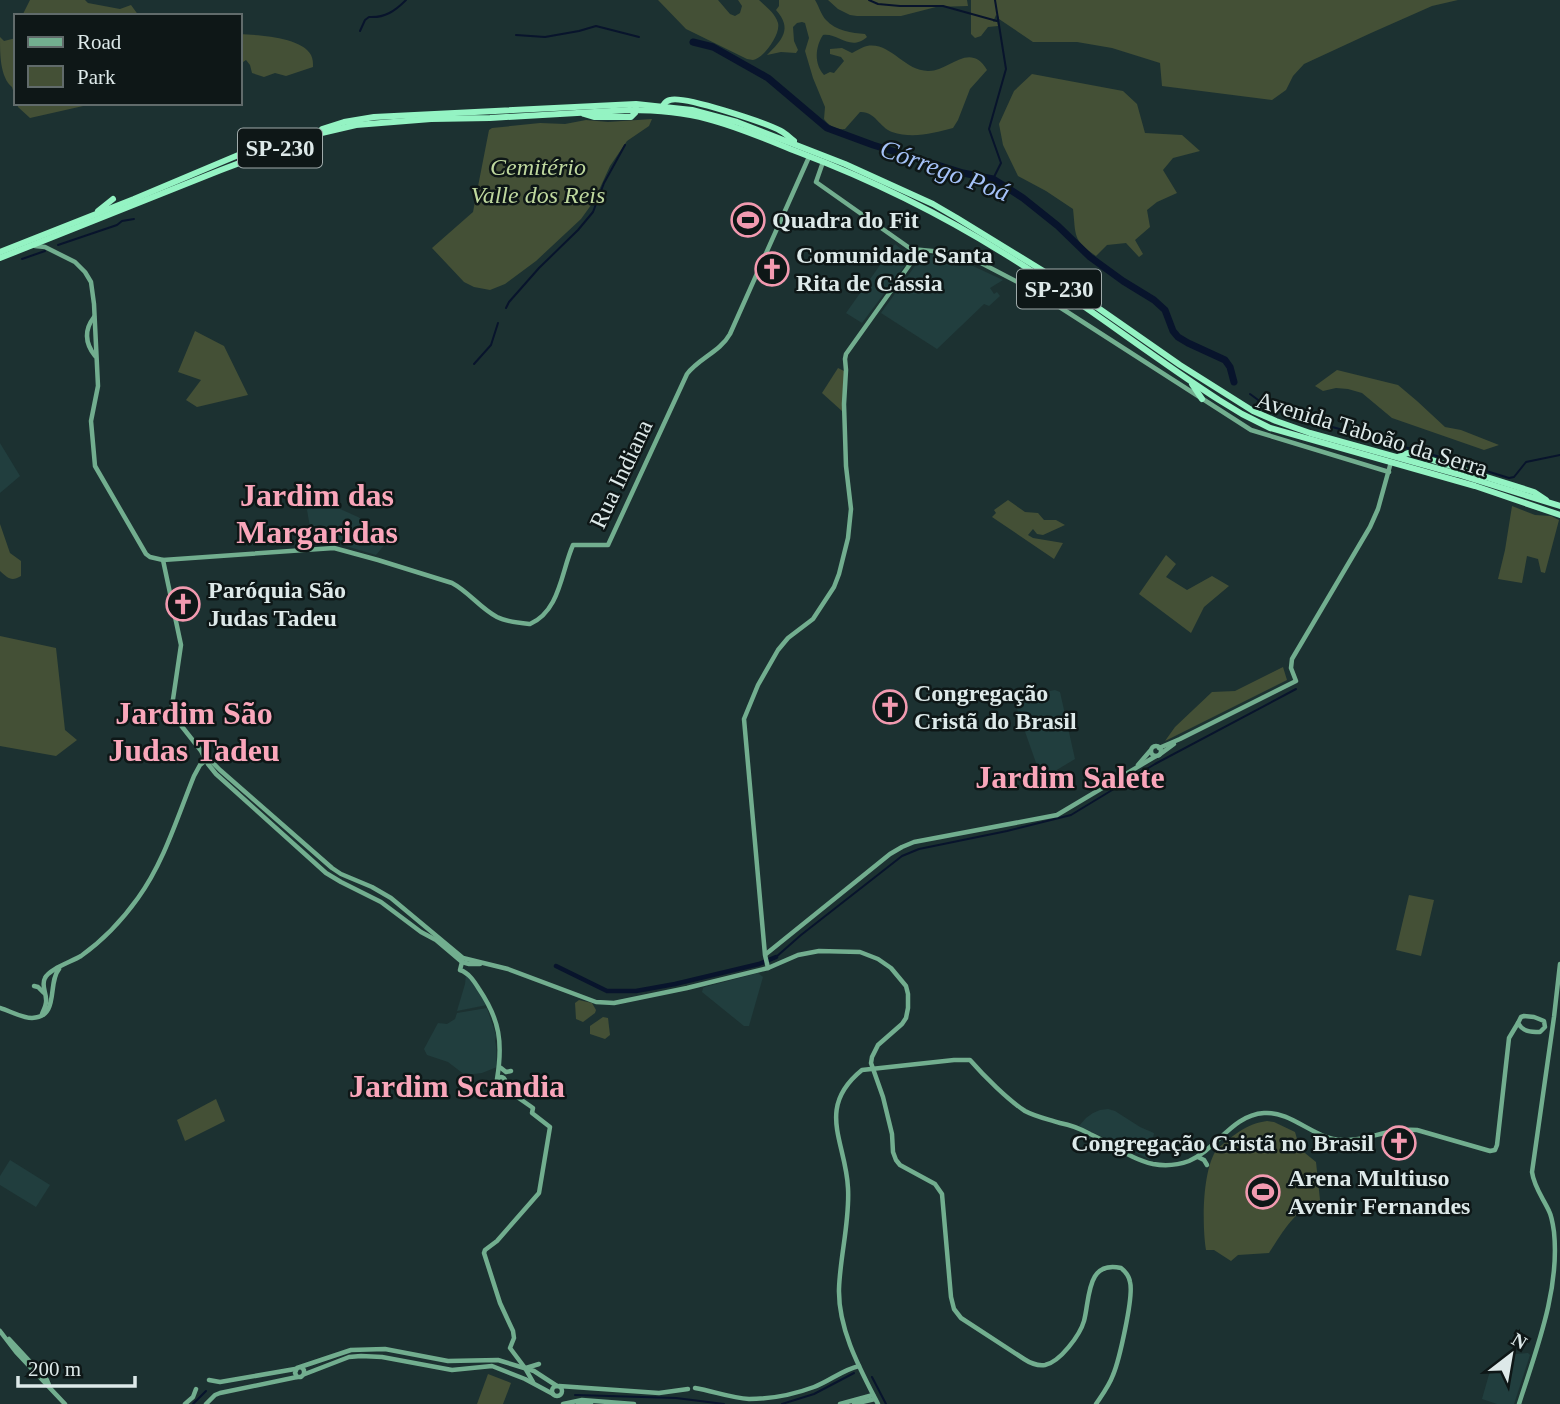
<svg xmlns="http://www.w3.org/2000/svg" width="1560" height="1404" viewBox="0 0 1560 1404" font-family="'Times New Roman',serif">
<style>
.built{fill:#213e3e}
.green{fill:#445036}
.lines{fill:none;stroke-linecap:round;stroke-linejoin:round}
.stream{stroke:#08142c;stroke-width:2}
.canal{stroke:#08142c;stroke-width:4.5}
.river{stroke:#08142c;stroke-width:7}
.secondary{stroke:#72ae8f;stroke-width:4.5}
.highway{stroke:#94f3c3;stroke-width:6}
.labels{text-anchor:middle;stroke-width:5;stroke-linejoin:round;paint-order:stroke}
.shield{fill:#0e1717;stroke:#9faaaa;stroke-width:2}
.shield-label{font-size:23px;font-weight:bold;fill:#dde9e9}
.park-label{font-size:24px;font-style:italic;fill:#bfd89e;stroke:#0e1717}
.poi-label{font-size:24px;font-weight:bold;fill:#dde9e9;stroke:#0e1717;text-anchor:start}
.street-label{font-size:24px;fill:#dde9e9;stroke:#0e1717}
.water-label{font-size:26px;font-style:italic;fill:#a5c2f8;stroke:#0e1717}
.district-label{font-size:32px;font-weight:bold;fill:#f9a6ba;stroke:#0e1717}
</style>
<rect width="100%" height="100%" fill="#1c3131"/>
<g class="built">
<path d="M895,244L908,255L906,264L862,323L846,313Z"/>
<path d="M931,255L949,256L958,259L1003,280L990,288L994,294L997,292L1000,296L989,306L984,304L937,349L881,313L917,263L921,258Z"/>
<path d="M0,443L20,476L0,493Z"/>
<path d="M324,505L338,508L358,517L365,522L386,543L376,555L332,542L313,544L307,510L309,507Z"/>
<path d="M1055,690L1060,692L1075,759L1050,774L1041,777L1017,709L1016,698Z"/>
<path d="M758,973L763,977L749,1026H744L702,992L703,988L705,987Z"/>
<path d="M466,975L470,977L487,1005L457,1011L465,984Z"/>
<path d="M487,1008L496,1035L495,1041L496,1046L497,1067L482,1073L465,1075L448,1062L427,1055L424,1049L438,1023L447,1024L455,1019L457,1013Z"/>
<path d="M1108,1109L1115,1111L1140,1127L1154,1133L1149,1159L1079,1126L1086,1118L1093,1113L1100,1110Z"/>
<path d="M10,1160L50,1185L36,1207L0,1185V1176Z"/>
<path d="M1528,1353L1530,1355L1514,1404H1497L1482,1399L1492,1364L1510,1366L1515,1354Z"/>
</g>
<g class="green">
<path d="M30,0H85L88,3L120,9L131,5L139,16H22Z"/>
<path d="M658,0H718L730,14L735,16L740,13L742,6L738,0H759C766,7 775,13 778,23C781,34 763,59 753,60C751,60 749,59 747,59L686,29Z"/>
<path d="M779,0H815C819,6 821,15 826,20C836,31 852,33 865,34L867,37C850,52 839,33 823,35C815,47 814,64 824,75L830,72L834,73L844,61L841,57L830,54V49L842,48L852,53C856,51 862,47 867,46C891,42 904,71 928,71C948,72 970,40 987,70L970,89L958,120L953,128C934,133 913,139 892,132C879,127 875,111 860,112L845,129C837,130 829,126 824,119L825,107L813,78L805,51L809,38L805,23L802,22L797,23L793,27L794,41L798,50L796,53L781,52L767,55C782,40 793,29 776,10L779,6Z"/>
<path d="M828,0H967L968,6L936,7L901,16H857L850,15L838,9Z"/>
<path d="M971,0H1458L1432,6L1371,33L1304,64L1293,76L1286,90L1272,100L1162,86L1160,63L1112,48L1077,42H1033L999,19V17L996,15L993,22L997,21L998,26L988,27L981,36L975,38L971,34Z"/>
<path d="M240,34C258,35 302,37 311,55C313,59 313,63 313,67L286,76L275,73L264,77L252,73L250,65L246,60L240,64Z"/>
<path d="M0,37L4,41L16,38V100L12,87C0,77 0,54 0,37Z"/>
<path d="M1032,74L1123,91L1137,104L1145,133L1182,135L1200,151L1173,158L1163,170L1177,193L1157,202L1147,210L1150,227L1135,240L1143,254L1139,257L1126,243L1107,245L1096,256C1072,240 1076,235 1073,209L1046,191L1018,176L1003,145L999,124L1014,91Z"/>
<path d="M17,103H92V104L30,118L18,107Z"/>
<path d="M652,119L649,126L627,141L610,166L594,201L581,219L536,261L505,284L490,290L474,287L464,282L432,248L473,212L489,130L492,128L540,123L565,124L586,120L608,122Z"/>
<path d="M195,331L224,346L248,395L197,407L186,400L201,380L178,372Z"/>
<path d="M838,368L846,372L842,411L822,393Z"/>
<path d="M1337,370L1398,385L1417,401L1445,427L1461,430L1499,445L1484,450L1392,418L1362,393L1348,389L1336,388L1323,391L1315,386Z"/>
<path d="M1008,500L1025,512L1038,513L1044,520H1056L1065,525L1043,535L1037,534L1033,529L1028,535L1033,538L1063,543L1054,559L992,517L996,513L994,510Z"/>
<path d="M1512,506L1535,515L1551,516L1559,520L1545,573L1541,572L1538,559L1527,556L1522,583L1498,579L1505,550Z"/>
<path d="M0,524L10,553L21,561V576C11,582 8,578 0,571Z"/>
<path d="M1166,555L1176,564L1166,577L1187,590L1212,576L1229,586L1204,607L1191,633L1139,594Z"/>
<path d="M0,636L56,648L65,730L77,740L56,756L0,746Z"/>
<path d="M1283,667L1287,680L1165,741L1175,727L1212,692L1235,691Z"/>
<path d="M1409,895L1434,900L1421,956L1396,950Z"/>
<path d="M579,1000L592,1003L596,1010L595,1013L583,1022L576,1019L575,1003Z"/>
<path d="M603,1017L608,1018L610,1035L605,1039L590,1034V1026Z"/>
<path d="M216,1099L225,1121L185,1141L177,1120Z"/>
<path d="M1267,1121L1274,1122L1295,1132L1300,1149L1316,1162L1320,1200C1296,1208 1282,1233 1269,1253L1238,1255L1231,1261L1214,1250H1206C1202,1225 1202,1170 1217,1149C1233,1136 1245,1124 1267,1121Z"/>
<path d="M488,1374L511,1383L503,1404H477Z"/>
</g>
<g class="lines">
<g class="stream">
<path d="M869,0L878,4L900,6H943L997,21"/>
<path d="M360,31L365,20L369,17C385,18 395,11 406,0"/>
<path d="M516,35L545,37L579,31L596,26L639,37"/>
<path d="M993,179L1001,163L989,129L1006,69L995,0"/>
<path d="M58,245L117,225L122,221L134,219"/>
<path d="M22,259L45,251"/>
<path d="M506,308L509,302L539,268L578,230L593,212L604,183L625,145"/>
<path d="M474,364L491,345L498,323"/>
<path d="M1250,394L1265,405L1289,415L1444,458L1509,478L1514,477L1526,462L1560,455"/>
<path d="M776,957L801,935L902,856L919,849L1007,831L1071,815L1155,764L1296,689"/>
<path d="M872,1377L886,1404"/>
<path d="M575,1395L676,1398L724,1404"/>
<path d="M193,1404L206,1391"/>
<path d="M782,1404L814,1394L854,1373"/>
</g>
<path class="canal" d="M556,966L607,991H636L675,984L759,964L776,957"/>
<path class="river" d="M693,42L713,47L768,78L827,128L873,145L925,161L963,173L993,179L1006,187L1023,198L1058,226L1090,257L1123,281L1154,300L1165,310L1173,331L1178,337L1188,343L1225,360L1230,367L1234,382"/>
<g class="secondary">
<path d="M823,162L816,182L911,249L953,253L981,263L1033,290L1251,430L1389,472"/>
<path d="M35,246L45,247L75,262L85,272L91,282L94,304L98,386L91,421L95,466L146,554L150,557L163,560L334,548L378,560L452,583C469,592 480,608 497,617C507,622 519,623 530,624C560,611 561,572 573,545H608L687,374C699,358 720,352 730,334L809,157"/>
<path d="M94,317C84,330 85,343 95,356"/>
<path d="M163,560L181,645L172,706L173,714L176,719L202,752L220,770L332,868L341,874L372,887L391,898L463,958L508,969L596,1002L614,1003L687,988L768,968L798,955L819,951L860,952L878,959L891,968L906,986L908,994V1008L906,1018L902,1024L878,1045L872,1057L871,1063L883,1097L892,1134L893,1152L896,1160L900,1165L935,1184L942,1194L951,1297L954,1309L961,1318L1024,1359C1030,1363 1037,1366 1045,1365C1060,1362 1080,1335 1084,1321C1090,1299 1086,1260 1121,1268C1126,1272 1129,1276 1130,1282C1134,1296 1119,1361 1113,1375C1109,1386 1102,1395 1096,1404"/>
<circle cx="1156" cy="751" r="5"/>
<path d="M1159,748L1180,739L1296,681L1291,668L1292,659L1370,527L1378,509L1391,462"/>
<path d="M202,753L208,764L216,774L326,873L341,882L381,902L421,932L436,940L462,962L469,964H480"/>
<path d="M1159,755L1174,744"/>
<path d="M1138,765L1150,751"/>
<path d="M766,954L890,854L902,847L914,842L1057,815L1156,756"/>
<path d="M462,962L460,970C469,973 474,981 479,989C500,1020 503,1043 497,1079"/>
<path d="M768,968L765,955L744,719L758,685L778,650L788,638L813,619L834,587L839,574L848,538L851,509L846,466L844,404L846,370L845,359L846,354L913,260L923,251"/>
<path d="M34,986L38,987L44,993"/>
<path d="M0,1008C10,1011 22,1018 32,1018C60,1017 47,983 59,969"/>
<path d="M42,1014C44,1009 47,1004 46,999C46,992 41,985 45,978C49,969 71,962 81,956C102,941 123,919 138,898C164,862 177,818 194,776L200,765L206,760"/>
<path d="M1524,1016L1534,1017L1544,1021L1545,1027L1540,1032C1531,1032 1523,1032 1518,1023L1521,1017Z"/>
<path d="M501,1068L506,1072L511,1071"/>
<circle cx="501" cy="1081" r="4"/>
<path d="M500,1085L533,1108L532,1113L550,1127L539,1193L497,1241L485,1250L484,1253L500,1303L513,1331L514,1338L510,1348L525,1368L533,1382"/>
<path d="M1198,1157L1204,1160L1207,1165"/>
<path d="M0,1331L16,1352L65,1404"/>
<path d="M9,1339L47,1380L49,1385"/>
<path d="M301,1367L304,1370V1374L301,1377H297L295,1373L297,1368L351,1350L385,1349L448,1361L498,1360L534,1371L557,1386"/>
<path d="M526,1368L539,1364"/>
<path d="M305,1374L349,1357L361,1356L382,1357L452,1370L492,1366L525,1379L553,1394"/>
<path d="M209,1380L220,1382L295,1369"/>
<circle cx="557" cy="1391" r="5"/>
<path d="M559,1386L659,1393L688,1389"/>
<path d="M695,1388C713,1391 731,1398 749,1399C770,1399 795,1394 814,1387C830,1381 842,1370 859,1366"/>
<path d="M185,1404L193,1397L196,1389"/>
<path d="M206,1404L215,1395L220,1393L297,1377"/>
<path d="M563,1404L582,1400L634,1404"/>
<path d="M578,1404L591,1403"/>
<path d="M840,1404L873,1395"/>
<path d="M854,1404L875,1399"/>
<path d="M878,1404C860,1369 838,1329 839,1289C840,1256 850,1221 848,1188C846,1142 815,1108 862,1070L954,1060H970C984,1076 1008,1100 1025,1111C1036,1117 1048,1119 1060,1123C1071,1125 1081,1129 1090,1134C1111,1143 1130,1159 1153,1164C1164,1166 1178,1165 1189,1161C1217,1149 1232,1115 1264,1113C1289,1111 1310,1134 1333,1139C1359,1145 1388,1127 1417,1130L1490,1151L1495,1150L1497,1145L1509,1038L1518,1023"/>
<path d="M1519,1404C1536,1350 1560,1290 1554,1232C1553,1225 1552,1217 1549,1211C1543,1198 1534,1187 1532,1172L1554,1017L1560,964"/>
</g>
<g class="highway">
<path d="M662,107C665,103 665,101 670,100C683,95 766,123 781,131C785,133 790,138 794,141"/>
<path d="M584,114L594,117H631L635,113L636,106"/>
<path d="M322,129L344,122L374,117L636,104L692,110L737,122L845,164L933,204L957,218L1058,280L1180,365L1253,411L1276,421L1310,433L1457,474L1560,506"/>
<path d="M98,211L113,199"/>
<path d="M0,252L134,199L255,148L270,145L311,132"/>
<path d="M0,258L221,170L313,135L356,125L431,119L490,118L629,110C655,110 682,112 708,119C739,127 768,140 798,152C872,180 941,214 1008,256C1081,301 1148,354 1219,400L1242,414L1270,428L1475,486L1560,515"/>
<path d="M1192,384L1202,399"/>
<path d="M1398,457L1408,453L1413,454L1534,492L1546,500"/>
</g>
</g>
<defs>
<symbol id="stadium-ring" viewBox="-11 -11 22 22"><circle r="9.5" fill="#0e1717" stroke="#f29ab0" stroke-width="1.5"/><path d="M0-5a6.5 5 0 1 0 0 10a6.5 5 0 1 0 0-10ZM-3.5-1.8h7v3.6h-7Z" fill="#f29ab0"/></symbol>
<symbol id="church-ring" viewBox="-11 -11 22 22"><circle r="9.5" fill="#0e1717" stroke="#f29ab0" stroke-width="1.5"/><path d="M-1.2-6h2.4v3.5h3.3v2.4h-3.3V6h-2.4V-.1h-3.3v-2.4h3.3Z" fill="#f29ab0"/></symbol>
</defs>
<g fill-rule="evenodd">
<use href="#stadium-ring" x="729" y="201" width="38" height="38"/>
<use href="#church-ring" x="753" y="250" width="38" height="38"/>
<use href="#church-ring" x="164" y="585" width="38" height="38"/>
<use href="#church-ring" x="871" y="688" width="38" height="38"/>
<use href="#church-ring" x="1380" y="1124" width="38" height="38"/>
<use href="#stadium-ring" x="1244" y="1173" width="38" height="38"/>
</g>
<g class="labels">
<g class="shield">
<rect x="238" y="128.5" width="84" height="39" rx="5"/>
<rect x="1017" y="269.5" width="84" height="39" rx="5"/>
</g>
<g class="shield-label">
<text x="280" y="156">SP-230</text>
<text x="1059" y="297">SP-230</text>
</g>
<g class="park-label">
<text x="538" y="175">Cemitério<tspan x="538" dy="28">Valle dos Reis</tspan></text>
</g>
<g class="poi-label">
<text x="772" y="228">Quadra do Fit</text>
<text x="796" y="263">Comunidade Santa<tspan x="796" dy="28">Rita de Cássia</tspan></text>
<text x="208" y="598">Paróquia São<tspan x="208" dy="28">Judas Tadeu</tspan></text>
<text x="914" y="701">Congregação<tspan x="914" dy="28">Cristã do Brasil</tspan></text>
<text x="1374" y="1151" text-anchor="end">Congregação Cristã no Brasil</text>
<text x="1288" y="1186">Arena Multiuso<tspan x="1288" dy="28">Avenir Fernandes</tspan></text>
</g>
<g class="street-label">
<text transform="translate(1372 434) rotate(17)" y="8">Avenida Taboão da Serra</text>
<text transform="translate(621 474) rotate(-65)" y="8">Rua Indiana</text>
</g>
<g class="water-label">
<text transform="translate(945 170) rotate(20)" y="9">Córrego Poá</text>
</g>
<g class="district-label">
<text x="317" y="506">Jardim das<tspan x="317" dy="37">Margaridas</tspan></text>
<text x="194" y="724">Jardim São<tspan x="194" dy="37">Judas Tadeu</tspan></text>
<text x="1070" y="788">Jardim Salete</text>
<text x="457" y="1097">Jardim Scandia</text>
</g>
</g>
<rect x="14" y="14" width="228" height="91" fill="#0e1717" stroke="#616b6b" stroke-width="2"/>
<rect x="28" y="37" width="35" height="10" fill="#72ae8f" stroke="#616b6b" stroke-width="2"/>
<text x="77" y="49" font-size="21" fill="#dde9e9">Road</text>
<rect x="28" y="66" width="35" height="21" fill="#445036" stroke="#616b6b" stroke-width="2"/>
<text x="77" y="84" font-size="21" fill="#dde9e9">Park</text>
<g transform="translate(1511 1355) rotate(31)" stroke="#0e1717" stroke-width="5" paint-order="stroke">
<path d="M0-5L12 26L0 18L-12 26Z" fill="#dde9e9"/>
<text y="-10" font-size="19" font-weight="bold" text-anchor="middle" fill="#dde9e9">N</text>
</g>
<path d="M18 1376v10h117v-10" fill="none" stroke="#dde9e9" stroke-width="3.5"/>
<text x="28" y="1376" font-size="21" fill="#dde9e9" stroke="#0e1717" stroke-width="5" paint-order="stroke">200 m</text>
</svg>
